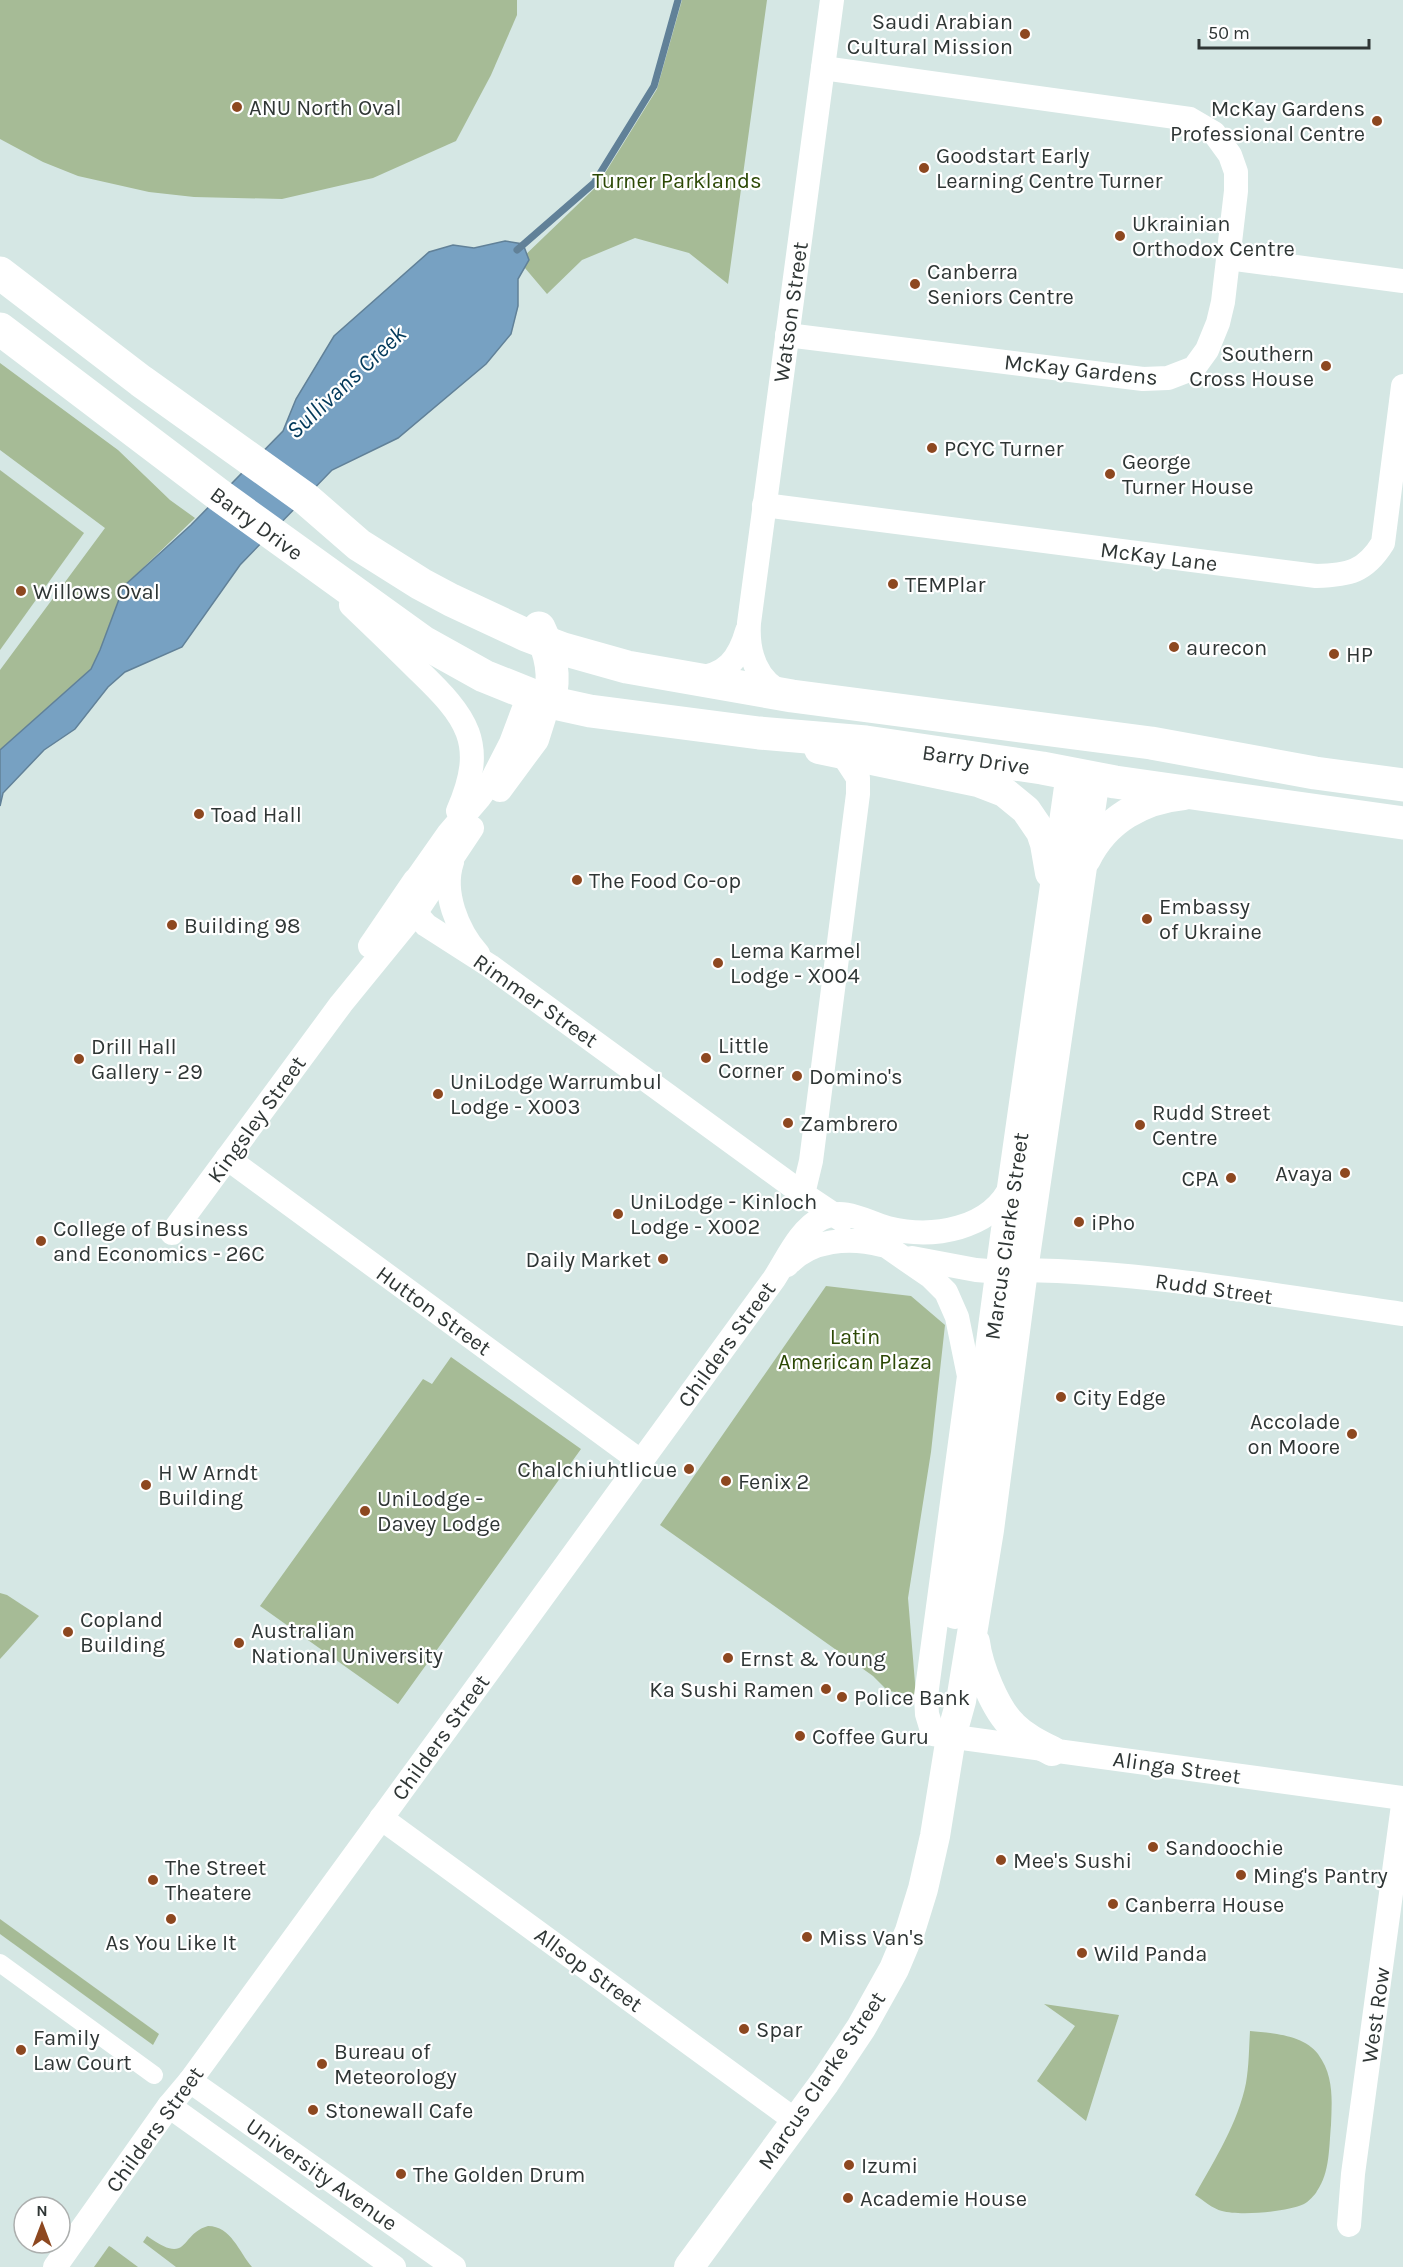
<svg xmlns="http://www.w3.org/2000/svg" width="1403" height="2267" viewBox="0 0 1403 2267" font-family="Karla,sans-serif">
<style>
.green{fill:#a6bb96}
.water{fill:#77a1c2;stroke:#618198;stroke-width:1.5}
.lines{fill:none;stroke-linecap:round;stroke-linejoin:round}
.stream{stroke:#618198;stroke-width:7}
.pedestrian{stroke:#fff;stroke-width:18}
.minor{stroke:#fff;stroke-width:24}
.tertiary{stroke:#fff;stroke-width:30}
.primary{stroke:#fff;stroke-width:33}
.poi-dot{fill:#8d4820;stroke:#fff;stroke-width:2}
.labels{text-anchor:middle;stroke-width:4.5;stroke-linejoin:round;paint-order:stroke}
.poi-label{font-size:22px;fill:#2f3635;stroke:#fff;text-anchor:start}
.park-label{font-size:22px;fill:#2b4804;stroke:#fff}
.street-label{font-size:22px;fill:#2f3635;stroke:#fff}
.water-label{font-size:24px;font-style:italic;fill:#02395a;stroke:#fff}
</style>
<rect width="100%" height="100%" fill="#d5e7e4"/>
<g class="green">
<path d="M0,0H517V15L491,75L456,141L373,178L282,199L194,197L149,192L78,176L43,162L0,139Z"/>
<path d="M682,0H767L728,284L689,253L635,238L582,260L547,294L519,261L597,186L657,89Z"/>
<path d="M0,363L118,450L170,500L195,518L124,586L100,650L91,669L0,750V670L105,528L0,450Z"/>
<path d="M0,470L84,533L0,650Z"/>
<path d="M826,1286L911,1296L945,1325L931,1452L908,1598L916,1695L888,1691L873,1676L660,1525Z"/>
<path d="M451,1357L581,1449L398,1704L260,1606L423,1379L432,1384Z"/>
<path d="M0,1593L7,1595L39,1616L0,1659Z"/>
<path d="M0,1919L159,2034L153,2045L0,1934Z"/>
<path d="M1044,2004L1119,2015L1086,2121L1037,2081L1075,2026Z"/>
<path d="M1250,2031C1272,2033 1304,2035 1318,2054C1334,2076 1332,2099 1331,2125C1329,2146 1330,2173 1317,2191C1315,2195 1308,2202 1304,2204C1287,2212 1240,2216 1222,2211C1213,2209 1203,2200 1195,2195C1215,2159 1238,2123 1246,2083C1249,2066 1249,2048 1250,2031Z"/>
<path d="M208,2226C231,2226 239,2252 252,2267H176L143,2242L147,2236C190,2267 179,2234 208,2226Z"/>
<path d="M109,2246L111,2247L138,2267H94Z"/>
</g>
<path class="water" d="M505,241L523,244L529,260L518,279V306L511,334L486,364L398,438L332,470L240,565L182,647L125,672L108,687L75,729L44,750L3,793L0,806V750L91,669L100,650L124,586L191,525L283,431L296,399L334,336L429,252L453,245L474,248Z"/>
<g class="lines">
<path class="stream" d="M517,250L594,183L654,86L678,0"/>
<path class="pedestrian" d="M0,1963L154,2075"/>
<g class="minor">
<path d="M1228,258L1403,281"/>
<path d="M787,335L1143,379L1168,378L1194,368L1207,350L1218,323L1223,302L1236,191V172L1230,155L1214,133L1190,119L823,68"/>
<path d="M764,505L1316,576C1349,575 1365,572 1383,543L1403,386"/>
<path d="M351,605C373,626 396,648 418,670C467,717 488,743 458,811"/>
<path d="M695,678C726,676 739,659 747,631"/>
<path d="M785,694C756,682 747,652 749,623L832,0"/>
<path d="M529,695L511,743L492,780L479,798L449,833L416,880L411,899L418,916L426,925L490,966L803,1194L842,1220"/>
<path d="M500,790L537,740L549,702"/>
<path d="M452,862C442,892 457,930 478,954"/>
<path d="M370,946L415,880"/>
<path d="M227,1158L640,1461"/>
<path d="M803,1194L811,1161L858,794V778L843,755"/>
<path d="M172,1233L341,1004L416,912L472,828"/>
<path d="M889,1248L931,1277L946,1292L957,1317L969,1376L926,1696L927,1714L933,1734L1403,1798"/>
<path d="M912,1258L976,1270L1001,1272"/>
<path d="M787,1265C811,1239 850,1237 882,1245"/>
<path d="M1023,1270C1150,1272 1277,1296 1403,1314"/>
<path d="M381,1818L796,2121"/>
<path d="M190,2081L454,2267"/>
<path d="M169,2106L394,2267"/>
<path d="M1349,2225L1353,2174L1403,1805"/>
<path d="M55,2267L169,2106L190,2081L774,1279C787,1259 800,1229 822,1218C846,1207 865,1222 888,1228C932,1239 992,1230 1012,1184"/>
</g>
<g class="tertiary">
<path d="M819,749L978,782L1004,792L1026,810L1041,832L1045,844L1050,873"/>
<path d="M1086,859C1105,820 1142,799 1184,795"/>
<path d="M955,1614L1005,1237L1071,773"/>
<path d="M975,1642C978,1666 995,1709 1013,1726C1024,1737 1038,1744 1052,1751"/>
<path d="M689,2267L825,2082L861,2028L894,1969L910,1931L923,1889L935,1836L951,1737L961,1701L989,1530L1023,1270L1095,778"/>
</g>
<g class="primary">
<path d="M0,273L141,381L306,499L359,545L421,584L451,600L526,635L563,649L627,667L792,696L1151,743L1315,773L1403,785"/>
<path d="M0,329L219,495L423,642L484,676L549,702L590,711L759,733L866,742L1042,768L1115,782L1403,823"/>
<path d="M539,628C551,653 556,676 549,702"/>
</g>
</g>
<g class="poi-dot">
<circle cx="1025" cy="34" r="6"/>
<circle cx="237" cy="107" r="6"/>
<circle cx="1377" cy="121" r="6"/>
<circle cx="924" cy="168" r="6"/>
<circle cx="1120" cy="236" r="6"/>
<circle cx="915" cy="284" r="6"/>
<circle cx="1326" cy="366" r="6"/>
<circle cx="932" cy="448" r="6"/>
<circle cx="1110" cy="474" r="6"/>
<circle cx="893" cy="584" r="6"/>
<circle cx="21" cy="591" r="6"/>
<circle cx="1174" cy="647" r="6"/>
<circle cx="1334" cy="654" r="6"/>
<circle cx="199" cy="814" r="6"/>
<circle cx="577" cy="880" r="6"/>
<circle cx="1147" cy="919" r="6"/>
<circle cx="172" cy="925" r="6"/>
<circle cx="718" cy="963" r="6"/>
<circle cx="706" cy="1058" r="6"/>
<circle cx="79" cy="1059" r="6"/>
<circle cx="797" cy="1076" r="6"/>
<circle cx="438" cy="1094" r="6"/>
<circle cx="788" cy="1123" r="6"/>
<circle cx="1140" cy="1125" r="6"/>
<circle cx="1345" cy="1173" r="6"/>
<circle cx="1231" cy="1178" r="6"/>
<circle cx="618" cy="1214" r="6"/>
<circle cx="1079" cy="1222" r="6"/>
<circle cx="41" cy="1241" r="6"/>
<circle cx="663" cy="1259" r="6"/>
<circle cx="1061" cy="1397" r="6"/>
<circle cx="1352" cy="1434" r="6"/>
<circle cx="689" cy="1469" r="6"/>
<circle cx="726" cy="1481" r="6"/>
<circle cx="146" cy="1485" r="6"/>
<circle cx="365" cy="1511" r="6"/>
<circle cx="68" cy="1632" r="6"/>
<circle cx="239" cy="1643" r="6"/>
<circle cx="728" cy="1658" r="6"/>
<circle cx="826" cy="1689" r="6"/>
<circle cx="842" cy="1697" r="6"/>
<circle cx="800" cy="1736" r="6"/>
<circle cx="1153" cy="1847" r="6"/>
<circle cx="1001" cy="1860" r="6"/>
<circle cx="1241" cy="1875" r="6"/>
<circle cx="153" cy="1880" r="6"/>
<circle cx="1113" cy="1904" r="6"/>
<circle cx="171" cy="1919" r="6"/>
<circle cx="807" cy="1937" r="6"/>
<circle cx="1082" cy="1953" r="6"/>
<circle cx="744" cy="2029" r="6"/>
<circle cx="21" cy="2050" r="6"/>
<circle cx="322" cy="2064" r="6"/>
<circle cx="313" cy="2110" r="6"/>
<circle cx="849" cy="2165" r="6"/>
<circle cx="401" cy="2174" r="6"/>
<circle cx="848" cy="2198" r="6"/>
</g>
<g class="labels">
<g class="poi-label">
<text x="1013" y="29" text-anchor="end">Saudi Arabian<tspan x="1013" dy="25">Cultural Mission</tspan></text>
<text x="249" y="115">ANU North Oval</text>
<text x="1365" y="116" text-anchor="end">McKay Gardens<tspan x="1365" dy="25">Professional Centre</tspan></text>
<text x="936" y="163">Goodstart Early<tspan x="936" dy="25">Learning Centre Turner</tspan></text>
<text x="1132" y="231">Ukrainian<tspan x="1132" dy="25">Orthodox Centre</tspan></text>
<text x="927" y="279">Canberra<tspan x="927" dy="25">Seniors Centre</tspan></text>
<text x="1314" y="361" text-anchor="end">Southern<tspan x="1314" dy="25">Cross House</tspan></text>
<text x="944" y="456">PCYC Turner</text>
<text x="1122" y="469">George<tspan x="1122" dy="25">Turner House</tspan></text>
<text x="905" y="592">TEMPlar</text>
<text x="33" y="599">Willows Oval</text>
<text x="1186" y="655">aurecon</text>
<text x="1346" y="662">HP</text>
<text x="211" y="822">Toad Hall</text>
<text x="589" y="888">The Food Co-op</text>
<text x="1159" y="914">Embassy<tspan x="1159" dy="25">of Ukraine</tspan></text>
<text x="184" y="933">Building 98</text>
<text x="730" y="958">Lema Karmel<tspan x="730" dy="25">Lodge - X004</tspan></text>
<text x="718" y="1053">Little<tspan x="718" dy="25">Corner</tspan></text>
<text x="91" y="1054">Drill Hall<tspan x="91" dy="25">Gallery - 29</tspan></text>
<text x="809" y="1084">Domino's</text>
<text x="450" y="1089">UniLodge Warrumbul<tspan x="450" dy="25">Lodge - X003</tspan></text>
<text x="1152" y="1120">Rudd Street<tspan x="1152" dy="25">Centre</tspan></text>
<text x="800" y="1131">Zambrero</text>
<text x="1333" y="1181" text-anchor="end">Avaya</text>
<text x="1219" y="1186" text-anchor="end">CPA</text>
<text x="630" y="1209">UniLodge - Kinloch<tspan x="630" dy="25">Lodge - X002</tspan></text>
<text x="1091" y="1230">iPho</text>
<text x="53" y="1236">College of Business<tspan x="53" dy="25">and Economics - 26C</tspan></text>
<text x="651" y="1267" text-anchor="end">Daily Market</text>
<text x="1073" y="1405">City Edge</text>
<text x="1340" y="1429" text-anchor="end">Accolade<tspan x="1340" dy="25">on Moore</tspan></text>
<text x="677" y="1477" text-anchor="end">Chalchiuhtlicue</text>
<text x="158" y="1480">H W Arndt<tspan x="158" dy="25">Building</tspan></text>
<text x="738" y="1489">Fenix 2</text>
<text x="377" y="1506">UniLodge -<tspan x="377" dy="25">Davey Lodge</tspan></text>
<text x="80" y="1627">Copland<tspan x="80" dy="25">Building</tspan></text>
<text x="251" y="1638">Australian<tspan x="251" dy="25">National University</tspan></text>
<text x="740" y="1666">Ernst &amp; Young</text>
<text x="814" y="1697" text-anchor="end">Ka Sushi Ramen</text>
<text x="854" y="1705">Police Bank</text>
<text x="812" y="1744">Coffee Guru</text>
<text x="1165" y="1855">Sandoochie</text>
<text x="1013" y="1868">Mee's Sushi</text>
<text x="165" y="1875">The Street<tspan x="165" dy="25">Theatere</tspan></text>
<text x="1253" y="1883">Ming's Pantry</text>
<text x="1125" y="1912">Canberra House</text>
<text x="819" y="1945">Miss Van's</text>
<text x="171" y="1950" text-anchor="middle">As You Like It</text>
<text x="1094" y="1961">Wild Panda</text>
<text x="756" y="2037">Spar</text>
<text x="33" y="2045">Family<tspan x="33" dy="25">Law Court</tspan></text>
<text x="334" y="2059">Bureau of<tspan x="334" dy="25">Meteorology</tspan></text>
<text x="325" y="2118">Stonewall Cafe</text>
<text x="861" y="2173">Izumi</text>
<text x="413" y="2182">The Golden Drum</text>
<text x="860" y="2206">Academie House</text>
</g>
<g class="park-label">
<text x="677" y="188">Turner Parklands</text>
<text x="855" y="1344">Latin<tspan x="855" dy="25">American Plaza</tspan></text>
</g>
<g class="street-label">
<text transform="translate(790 312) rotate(-82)" y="8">Watson Street</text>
<text transform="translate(1081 369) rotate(6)" y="8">McKay Gardens</text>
<text transform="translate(257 523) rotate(36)" y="8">Barry Drive</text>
<text transform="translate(1159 556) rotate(7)" y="8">McKay Lane</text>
<text transform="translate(976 759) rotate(8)" y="8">Barry Drive</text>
<text transform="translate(536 1000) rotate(35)" y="8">Rimmer Street</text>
<text transform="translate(256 1119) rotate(-54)" y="8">Kingsley Street</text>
<text transform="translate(1006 1236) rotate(-82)" y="8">Marcus Clarke Street</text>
<text transform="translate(1214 1288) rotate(8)" y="8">Rudd Street</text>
<text transform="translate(434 1310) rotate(36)" y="8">Hutton Street</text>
<text transform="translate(726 1344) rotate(-54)" y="8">Childers Street</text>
<text transform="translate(440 1737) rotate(-54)" y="8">Childers Street</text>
<text transform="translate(1177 1767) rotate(8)" y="8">Alinga Street</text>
<text transform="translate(589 1969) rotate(36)" y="8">Allsop Street</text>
<text transform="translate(1375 2015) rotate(-82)" y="8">West Row</text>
<text transform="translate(821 2080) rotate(-56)" y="8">Marcus Clarke Street</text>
<text transform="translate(154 2129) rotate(-54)" y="8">Childers Street</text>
<text transform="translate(322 2174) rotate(35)" y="8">University Avenue</text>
</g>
<g class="water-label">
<text transform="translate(346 382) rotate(-43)" y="8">Sullivans Creek</text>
</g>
</g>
<g transform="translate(42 2225)"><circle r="28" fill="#ffffff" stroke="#acafae" stroke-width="1.5"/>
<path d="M0-4.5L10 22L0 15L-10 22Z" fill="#8d4820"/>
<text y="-9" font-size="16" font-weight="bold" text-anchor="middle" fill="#2f3635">N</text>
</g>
<path d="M1199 39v9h170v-9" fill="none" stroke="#2f3635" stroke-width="3"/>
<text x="1208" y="39" font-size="18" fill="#2f3635" stroke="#ffffff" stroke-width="4.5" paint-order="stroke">50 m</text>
</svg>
